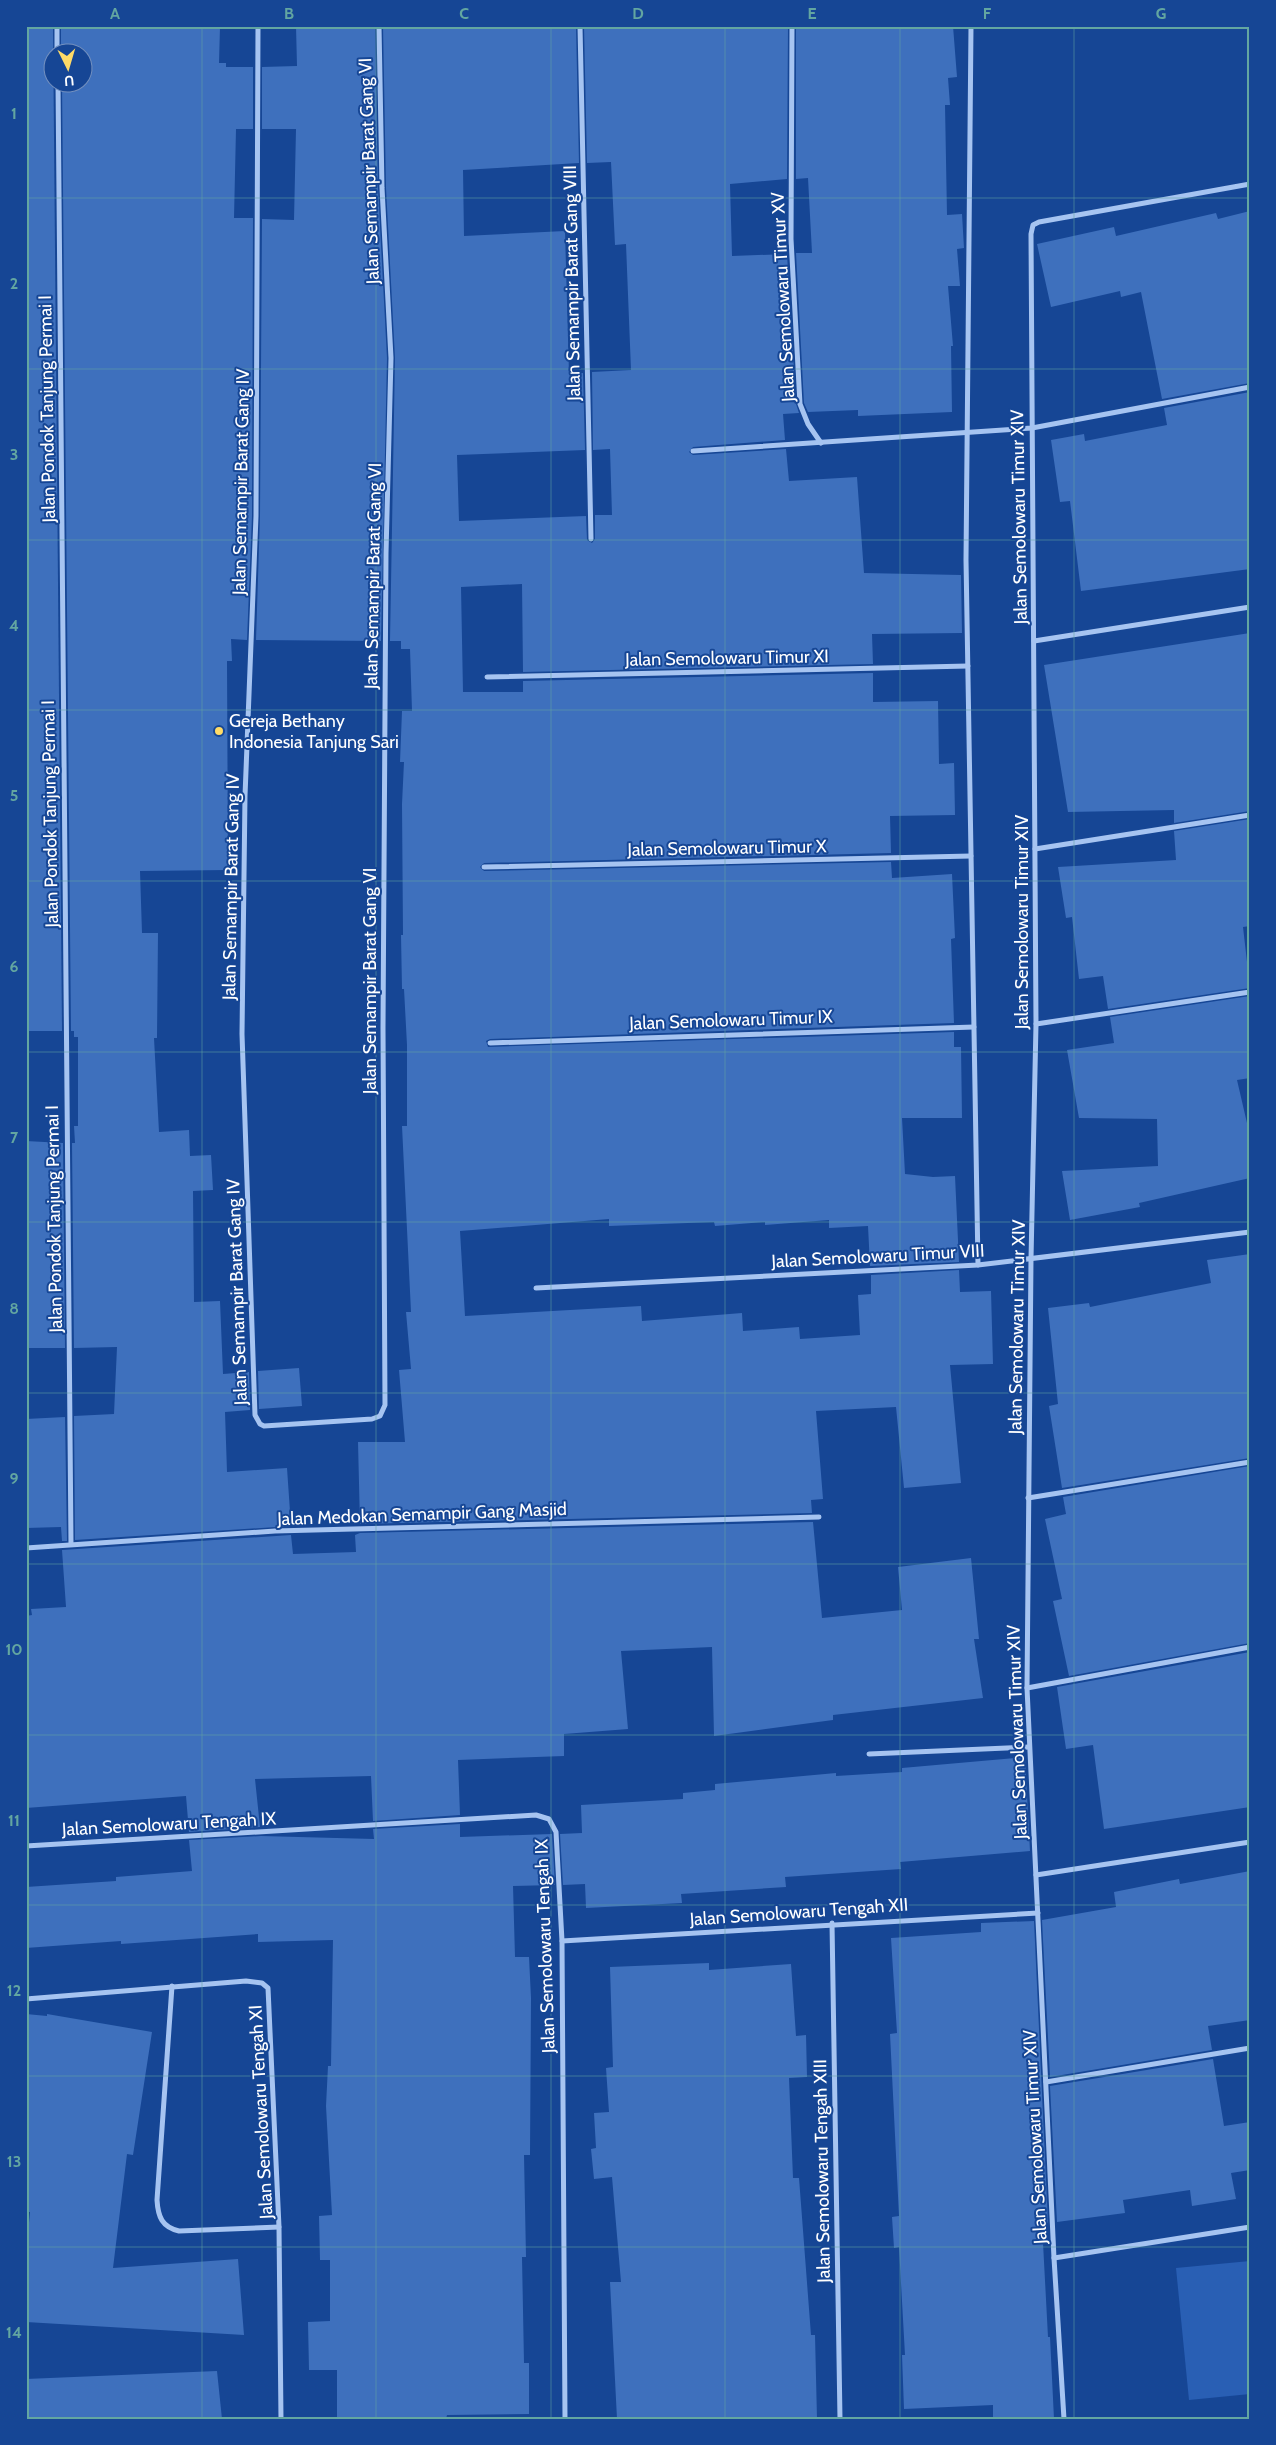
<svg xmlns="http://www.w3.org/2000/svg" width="1276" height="2445" viewBox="0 0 1276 2445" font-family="Cabin,sans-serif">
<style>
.green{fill:#295fb4}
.building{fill:#3e70bd}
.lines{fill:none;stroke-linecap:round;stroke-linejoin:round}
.street{stroke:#a6c4f1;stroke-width:5}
.grid{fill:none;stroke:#63a6a1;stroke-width:1;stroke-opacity:0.55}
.poi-dot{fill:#ffdb67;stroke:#164695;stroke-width:2}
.labels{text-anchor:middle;stroke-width:4;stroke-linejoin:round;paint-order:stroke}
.street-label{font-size:18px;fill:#fff;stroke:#164695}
.poi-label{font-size:18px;fill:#fff;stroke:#164695;text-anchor:start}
.neatline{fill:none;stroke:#63a6a1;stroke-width:2}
.grid-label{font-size:16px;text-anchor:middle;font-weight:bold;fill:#63a6a1}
</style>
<rect width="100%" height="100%" fill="#164695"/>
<path class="green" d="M1250,2261V2394L1189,2400L1176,2268Z"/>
<g class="building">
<path d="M26,26H53L62,1031H26Z"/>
<path d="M61,26L220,27L219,63H226V67H253V129H236L234,218H253L252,516L247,640L231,639L232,661H227L228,870L140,871L142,933H158L157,1038H154L159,1132L189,1130L190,1156L211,1155L213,1190L193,1191L194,1302L220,1301L223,1374L249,1372L250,1410L225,1412L227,1472L287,1468L291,1526L75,1540L74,1416L114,1414L117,1347L74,1348L72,1143H75L74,1126H78V1037H74V1031H71L62,82H82V52H61Z"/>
<path d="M296,26H375L378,188L387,358L381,641L256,640L260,516L262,219L294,220L296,129H262V67L297,66Z"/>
<path d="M383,26H576L579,163L463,170L464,236L565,231L569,374L583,373L585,450L457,455L459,521L586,516L587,540L592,543L595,539V515H612L610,449L593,450L592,372L631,370L626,244L615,245L611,162L587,163L584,26H788L787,179L730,184L732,256L787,254L796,404L799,413L783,414L785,440L693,447L689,452L693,455L786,449L789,481L857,477L864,573L961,575L962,633L872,634L873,664L523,672L522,584L461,587L463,692H523V681L873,673V702L938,701L939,764L954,763L955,815L890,816L891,853L484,863L480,867L484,871L891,862L892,878L952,874L955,938L951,939L954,1023L490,1039L486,1041L488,1047L954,1032V1047H961L962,1118H902L905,1174L933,1177L955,1176L959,1262L870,1266L868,1226L829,1228V1220L765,1225V1222L715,1226L714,1222L609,1226V1219L460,1231L465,1316L641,1306L642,1321L742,1313L743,1331L799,1327L800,1339L860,1335L858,1295L871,1294V1275L959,1270L960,1292L991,1291L993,1364L950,1365L961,1483L904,1488L896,1407L816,1411L823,1499L811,1500L812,1513L360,1524L358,1442H405L399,1370L411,1369L406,1312H411L402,1126H407V1045L404,989H402L401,935H403L402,804L404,762H400L402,711H412L410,649H401V641H390L395,358L386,188Z"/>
<path d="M796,26H953L957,77L948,78L950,105H945L947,215L962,214L964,248L957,249L960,286H948L953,346H951L952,412L858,416V410L808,412L804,403L796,253H812L808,178L796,179Z"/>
<path d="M1250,211V383L1162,399L1141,292L1121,297L1120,291L1051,307L1037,244L1114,227L1116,236L1216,213L1218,219Z"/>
<path d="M1250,392V569L1081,591L1070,501L1060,502L1051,440L1084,434L1085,441L1167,425L1164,408Z"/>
<path d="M1250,633V811L1174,823V810L1068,812L1044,665Z"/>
<path d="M1250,819V926L1243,927L1250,988L1108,1009L1103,976L1079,979L1072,917L1066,918L1058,867L1176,860L1174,831Z"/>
<path d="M1250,996V1078L1237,1080L1250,1136V1178L1139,1203L1140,1207L1070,1220L1062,1171L1158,1166L1157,1119L1079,1118L1067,1050L1114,1043L1110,1017Z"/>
<path d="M26,1141L63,1143L65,1348H26Z"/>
<path d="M1250,1254V1458L1062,1488L1049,1406L1058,1404L1048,1308L1089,1303L1090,1307L1211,1283L1207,1260Z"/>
<path d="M299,1368L302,1406L259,1409L258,1371Z"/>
<path d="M65,1417L67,1541H62L61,1527L26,1528V1419Z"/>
<path d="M1250,1466V1643L1069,1676L1053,1601L1062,1599L1045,1519L1066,1514L1063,1497Z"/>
<path d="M813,1522L822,1618L902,1610L898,1567L971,1558L979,1639H974L983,1698L833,1715V1720L714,1736L712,1647L621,1651L628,1729L564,1734V1756L458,1760L460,1815L373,1821L371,1776L255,1779L260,1827L189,1832L186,1796L26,1808V1616L32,1615L31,1609L66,1607L62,1550L291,1535L293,1554L356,1552L355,1535L360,1533Z"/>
<path d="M1250,1652V1807L1104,1829L1093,1745L1066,1749L1057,1687Z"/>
<path d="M1025,1757L1030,1851L900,1862L901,1869L785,1877L786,1887L681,1894L682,1903L586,1908L585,1884L563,1885L560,1834L582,1833L581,1805L683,1799V1793L715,1790V1784L836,1773V1776L902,1772V1768Z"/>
<path d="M460,1824V1837L552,1834L555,1885L513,1886L515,1957H529L531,1998L530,2155H524L526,2257H522L524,2363H529V2414L447,2415L446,2419H337V2370H309L308,2322L330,2321V2260H320L319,2216L332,2215L326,2106L328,2066H331L333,1940L258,1942V1934L121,1944V1941L26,1948V1887L116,1881V1877L192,1871L189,1840L261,1836L374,1839L373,1829Z"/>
<path d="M1250,1871V2020L1208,2026L1212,2050L1050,2077L1042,1920L1116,1907L1114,1892L1179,1879L1180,1884Z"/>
<path d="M1034,1921L1048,2223L1042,2224L1048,2337H1050L1054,2419H993V2405L904,2409L902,2355H905L899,2247L894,2248L892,2217L899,2216L890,2034L897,2033L891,1938L981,1932V1923Z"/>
<path d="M709,1963V1970L791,1964L796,2036L806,2035L807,2077L789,2078L793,2178H799L811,2335H815L817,2419H617L610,2282H621L612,2177L594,2179L591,2149L596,2148L594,2113L609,2112L606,2068L613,2067L610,1967Z"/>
<path d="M26,2014L47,2016V2014L152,2032L133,2155L127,2154L113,2268L238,2259L244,2335L26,2322V2255L30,2212H26Z"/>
<path d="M1213,2059L1224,2126L1250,2122V2170L1231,2173L1236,2199L1192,2206L1190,2190L1123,2200L1125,2213L1057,2222L1050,2086Z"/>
<path d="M217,2371L222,2419H26V2379Z"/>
</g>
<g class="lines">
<g class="street">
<path d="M57,26V52"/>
<path d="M258,26L256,516L245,796L242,1034L255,1415L260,1424L264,1426L372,1419L380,1416L385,1405L383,1028L386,553L391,358L382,188L379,26"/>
<path d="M580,26L591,539"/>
<path d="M792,26L791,239L800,404L808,424L821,443"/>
<path d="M971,26L966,560L978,1265"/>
<path d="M58,82L71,1544"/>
<path d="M693,451L1032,428L1250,387"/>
<path d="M1034,641L1250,607"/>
<path d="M487,677L968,666"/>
<path d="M1035,849L1250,815"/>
<path d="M484,867L971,856"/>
<path d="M1036,1024L1250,992"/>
<path d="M490,1043L974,1027"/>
<path d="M536,1288L978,1265L1250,1232"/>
<path d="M1028,1498L1250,1462"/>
<path d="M26,1548L275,1531L819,1517"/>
<path d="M1027,1688L1250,1647"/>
<path d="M869,1754L1029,1747"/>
<path d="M26,1846L536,1815L549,1819L556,1832L562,1941L565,2419"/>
<path d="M1036,1875L1250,1842"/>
<path d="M832,1923L840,2419"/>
<path d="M562,1941L1038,1913"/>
<path d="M172,1986L157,2200C158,2217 162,2227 179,2231L279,2227"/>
<path d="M26,1999L246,1981L262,1983L268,1988L279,2227L281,2419"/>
<path d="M1046,2082L1250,2048"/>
<path d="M1054,2258L1250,2227"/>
<path d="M1064,2419L1054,2258L1027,1688L1031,1259L1036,1024L1031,234L1033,225L1039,222L1250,184"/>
</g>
</g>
<path class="grid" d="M202,26V2419M376,26V2419M551,26V2419M725,26V2419M900,26V2419M1074,26V2419M26,198H1250M26,369H1250M26,540H1250M26,710H1250M26,881H1250M26,1052H1250M26,1222H1250M26,1393H1250M26,1564H1250M26,1735H1250M26,1905H1250M26,2076H1250M26,2247H1250"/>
<circle class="poi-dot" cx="219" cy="731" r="5"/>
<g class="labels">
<g class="street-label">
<text transform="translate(369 171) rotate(-92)" y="6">Jalan Semampir Barat Gang VI</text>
<text transform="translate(572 283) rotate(-91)" y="6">Jalan Semampir Barat Gang VIII</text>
<text transform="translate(783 297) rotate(-93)" y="6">Jalan Semolowaru Timur XV</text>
<text transform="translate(47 409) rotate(-91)" y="6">Jalan Pondok Tanjung Permai I</text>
<text transform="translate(241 482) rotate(-89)" y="6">Jalan Semampir Barat Gang IV</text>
<text transform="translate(1019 517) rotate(-91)" y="6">Jalan Semolowaru Timur XIV</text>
<text transform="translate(373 576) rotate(-89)" y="6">Jalan Semampir Barat Gang VI</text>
<text transform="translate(727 658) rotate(-1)" y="6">Jalan Semolowaru Timur XI</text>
<text transform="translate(50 814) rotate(-91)" y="6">Jalan Pondok Tanjung Permai I</text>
<text transform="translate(727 848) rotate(-1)" y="6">Jalan Semolowaru Timur X</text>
<text transform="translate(231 887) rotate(-89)" y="6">Jalan Semampir Barat Gang IV</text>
<text transform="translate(1022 922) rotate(-90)" y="6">Jalan Semolowaru Timur XIV</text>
<text transform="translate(370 981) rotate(-90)" y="6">Jalan Semampir Barat Gang VI</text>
<text transform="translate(731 1020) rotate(-2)" y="6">Jalan Semolowaru Timur IX</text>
<text transform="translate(54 1219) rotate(-91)" y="6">Jalan Pondok Tanjung Permai I</text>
<text transform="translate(878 1256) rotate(-3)" y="6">Jalan Semolowaru Timur VIII</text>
<text transform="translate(237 1292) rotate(-92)" y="6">Jalan Semampir Barat Gang IV</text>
<text transform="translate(1017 1327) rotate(-89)" y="6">Jalan Semolowaru Timur XIV</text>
<text transform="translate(422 1514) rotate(-2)" y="6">Jalan Medokan Semampir Gang Masjid</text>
<text transform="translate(1017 1732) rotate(-92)" y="6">Jalan Semolowaru Timur XIV</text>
<text transform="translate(169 1824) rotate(-3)" y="6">Jalan Semolowaru Tengah IX</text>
<text transform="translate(799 1912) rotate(-4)" y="6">Jalan Semolowaru Tengah XII</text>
<text transform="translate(545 1946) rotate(-92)" y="6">Jalan Semolowaru Tengah IX</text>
<text transform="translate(261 2112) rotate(-93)" y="6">Jalan Semolowaru Tengah XI</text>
<text transform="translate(1035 2137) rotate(-93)" y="6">Jalan Semolowaru Timur XIV</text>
<text transform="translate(822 2171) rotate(-91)" y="6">Jalan Semolowaru Tengah XIII</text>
</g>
<g class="poi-label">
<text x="229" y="727">Gereja Bethany<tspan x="229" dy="21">Indonesia Tanjung Sari</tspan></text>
</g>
</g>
<rect width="1276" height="2445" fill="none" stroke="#164695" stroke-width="55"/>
<g transform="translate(68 68) rotate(175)"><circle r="24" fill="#164695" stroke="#7390bf"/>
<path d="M0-4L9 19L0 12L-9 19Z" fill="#ffdb67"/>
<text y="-8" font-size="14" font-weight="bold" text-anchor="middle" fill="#ffffff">U</text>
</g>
<rect x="28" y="28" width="1220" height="2390" class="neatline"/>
<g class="grid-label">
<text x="115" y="19">A</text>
<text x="289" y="19">B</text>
<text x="464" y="19">C</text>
<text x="638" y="19">D</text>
<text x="812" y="19">E</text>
<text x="987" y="19">F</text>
<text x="1161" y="19">G</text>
<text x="14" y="119">1</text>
<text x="14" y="289">2</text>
<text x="14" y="460">3</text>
<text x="14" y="631">4</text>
<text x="14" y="801">5</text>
<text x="14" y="972">6</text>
<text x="14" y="1143">7</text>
<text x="14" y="1314">8</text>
<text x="14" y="1484">9</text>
<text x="14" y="1655">10</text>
<text x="14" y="1826">11</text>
<text x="14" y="1996">12</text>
<text x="14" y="2167">13</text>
<text x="14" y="2338">14</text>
</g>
</svg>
